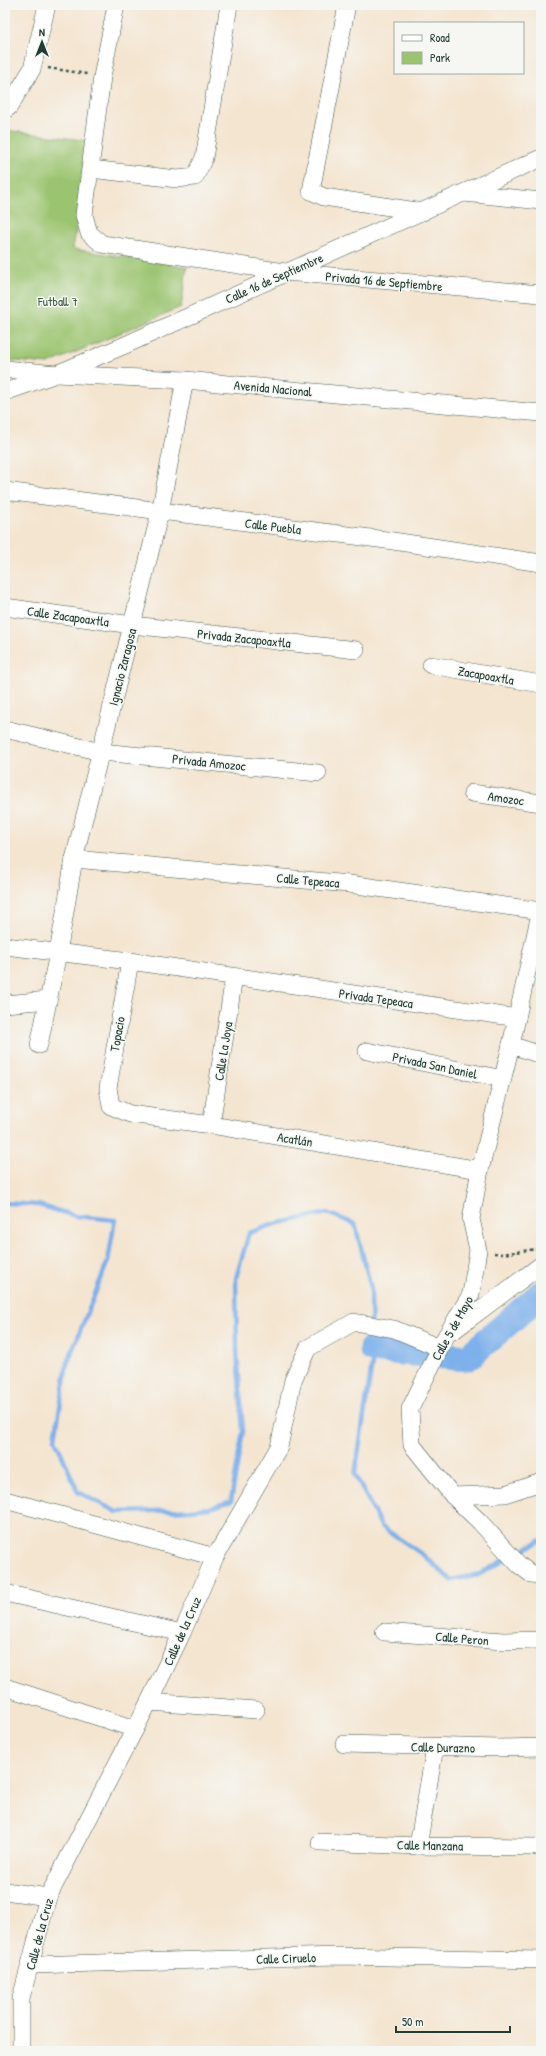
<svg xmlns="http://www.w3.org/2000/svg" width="546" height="2056" viewBox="0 0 546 2056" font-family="'Patrick Hand',sans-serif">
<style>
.green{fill:#9bc46f;stroke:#5d8052}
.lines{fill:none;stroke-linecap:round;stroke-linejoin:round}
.stream{stroke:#7eb1eb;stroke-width:4.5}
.river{stroke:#7eb1eb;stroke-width:27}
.minor-casing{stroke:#3f564b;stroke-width:18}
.path{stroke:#3f564b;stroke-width:2.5;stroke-dasharray:3 3;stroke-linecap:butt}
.minor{stroke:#fff;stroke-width:17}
.labels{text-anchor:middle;stroke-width:3;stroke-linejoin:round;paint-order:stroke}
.street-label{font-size:13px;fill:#1f3d34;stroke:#f6f6f2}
.park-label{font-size:13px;fill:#3e5f43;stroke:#f6f6f2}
</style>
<rect width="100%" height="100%" fill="#f6f6f2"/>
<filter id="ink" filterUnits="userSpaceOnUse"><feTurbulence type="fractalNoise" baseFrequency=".025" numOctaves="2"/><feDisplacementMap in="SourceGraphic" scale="8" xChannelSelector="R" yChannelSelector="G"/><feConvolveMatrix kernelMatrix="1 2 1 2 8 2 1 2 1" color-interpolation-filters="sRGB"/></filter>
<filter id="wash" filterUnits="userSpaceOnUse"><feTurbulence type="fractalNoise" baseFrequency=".012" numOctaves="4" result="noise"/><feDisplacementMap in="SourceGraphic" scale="16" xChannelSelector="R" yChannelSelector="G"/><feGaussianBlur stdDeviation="0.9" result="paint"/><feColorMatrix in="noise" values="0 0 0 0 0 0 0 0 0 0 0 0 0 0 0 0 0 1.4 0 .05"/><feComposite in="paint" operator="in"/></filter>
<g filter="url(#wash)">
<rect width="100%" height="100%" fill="#f4e5d0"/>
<path class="green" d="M5,130L90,141L73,249L187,267L181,307L48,364L5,360Z"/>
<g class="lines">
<g class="stream">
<path d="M5,1203L38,1205L76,1216L115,1220L108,1261L67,1364L55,1439L78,1492L117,1512L190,1510L210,1508L231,1501L243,1431L237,1351L236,1278L249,1233L275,1224L327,1213L355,1224L371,1288L372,1364L355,1474L381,1526L423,1555L451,1580L480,1574L508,1558"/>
<path d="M515,1555L541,1540"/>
</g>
<path class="river" d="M372,1349L467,1358L541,1294"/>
</g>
</g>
<g filter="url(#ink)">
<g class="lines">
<defs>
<g id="minor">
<path d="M116,5L102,77L84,215L89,233L102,244L285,272L541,294"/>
<path d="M347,5L311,191L324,197L423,212"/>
<path d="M5,110L9,107L32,69L47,5"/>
<path d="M91,169L177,179L195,177L204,158L229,5"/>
<path d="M464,193L541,201"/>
<path d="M5,369L56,374L185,380L541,413"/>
<path d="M5,392L56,374L123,346L541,158"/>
<path d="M5,491L386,540L541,563"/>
<path d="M5,607L132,625L356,650"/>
<path d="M431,665L541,684"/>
<path d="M5,729L101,752L318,773"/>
<path d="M472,793L541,803"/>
<path d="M74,859L349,884L541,911"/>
<path d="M541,909L511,1045L480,1170L471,1219L478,1250L471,1294L446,1336L410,1409L412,1445L453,1496L480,1522L519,1565L531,1574L541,1575"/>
<path d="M5,946L130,961L517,1018"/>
<path d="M130,961L108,1088L111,1106L130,1114L211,1125L480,1170"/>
<path d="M5,1004L48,1000"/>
<path d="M39,1045L58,953L74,859L160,512L185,380"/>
<path d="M511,1045L541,1055"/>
<path d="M367,1051L503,1079"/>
<path d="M211,1125L234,977"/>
<path d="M453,1331L541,1265"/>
<path d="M453,1496L505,1494L541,1482"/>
<path d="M5,1500L215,1557"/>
<path d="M5,1593L182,1633"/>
<path d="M384,1632L503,1641L541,1640"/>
<path d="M5,1687L135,1729"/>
<path d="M149,1702L256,1710"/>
<path d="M344,1744L499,1748L541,1747"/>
<path d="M320,1842L418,1846L541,1847"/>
<path d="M418,1846L435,1747"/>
<path d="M5,1891L48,1897"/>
<path d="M31,1965L338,1956L541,1960"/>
<path d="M21,2051V1998L48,1897L149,1702L182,1633L215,1557L279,1447L293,1380L308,1348L354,1322L394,1329L440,1348"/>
</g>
</defs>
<use href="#minor" class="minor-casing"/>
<g class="path">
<path d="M48,68L87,74"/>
<path d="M494,1253L502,1254L536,1249"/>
</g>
<use href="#minor" class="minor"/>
</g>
</g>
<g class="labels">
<g class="street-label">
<text transform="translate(274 278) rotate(-24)" y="5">Calle 16 de Septiembre</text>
<text transform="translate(384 281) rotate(5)" y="5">Privada 16 de Septiembre</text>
<text transform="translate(273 388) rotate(5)" y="5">Avenida Nacional</text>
<text transform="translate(273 526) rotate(7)" y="5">Calle Puebla</text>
<text transform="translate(68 616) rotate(8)" y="5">Calle Zacapoaxtla</text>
<text transform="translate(244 638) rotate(6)" y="5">Privada Zacapoaxtla</text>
<text transform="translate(122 667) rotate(-76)" y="5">Ignacio Zaragosa</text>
<text transform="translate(486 675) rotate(10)" y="5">Zacapoaxtla</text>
<text transform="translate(209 762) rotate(6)" y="5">Privada Amozoc</text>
<text transform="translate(506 798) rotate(8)" y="5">Amozoc</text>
<text transform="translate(308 880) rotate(5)" y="5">Calle Tepeaca</text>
<text transform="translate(376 998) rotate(8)" y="5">Privada Tepeaca</text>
<text transform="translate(117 1034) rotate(-80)" y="5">Topacio</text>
<text transform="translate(223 1051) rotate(-81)" y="5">Calle La Joya</text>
<text transform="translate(435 1065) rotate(12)" y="5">Privada San Daniel</text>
<text transform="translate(295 1139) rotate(9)" y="5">Acatlán</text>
<text transform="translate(452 1328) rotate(-61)" y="5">Calle 5 de Mayo</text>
<text transform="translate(182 1631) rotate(-66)" y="5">Calle de la Cruz</text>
<text transform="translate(462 1638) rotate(5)" y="5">Calle Peron</text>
<text transform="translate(443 1747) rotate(1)" y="5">Calle Durazno</text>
<text transform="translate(430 1845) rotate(1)" y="5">Calle Manzana</text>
<text transform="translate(39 1934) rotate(-75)" y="5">Calle de la Cruz</text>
<text transform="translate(286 1958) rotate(-2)" y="5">Calle Ciruelo</text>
</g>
<g class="park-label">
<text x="58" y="306">Futball 7</text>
</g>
</g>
<rect width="546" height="2056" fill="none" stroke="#f6f6f2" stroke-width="20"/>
<rect x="394" y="22" width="130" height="52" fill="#f6f6f2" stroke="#a0aca6"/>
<rect x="402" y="35" width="20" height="6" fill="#ffffff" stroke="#a0aca6"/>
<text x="430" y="42" font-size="12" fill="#1f3d34">Road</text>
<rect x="402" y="52" width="20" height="12" fill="#9bc46f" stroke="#a0aca6"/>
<text x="430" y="62" font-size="12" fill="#1f3d34">Park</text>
<g transform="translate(42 42)" stroke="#f6f6f2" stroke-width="3" paint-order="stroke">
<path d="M0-3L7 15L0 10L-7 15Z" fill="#1f3d34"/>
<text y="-6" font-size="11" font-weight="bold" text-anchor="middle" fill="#1f3d34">N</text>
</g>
<path d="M396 2026v6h114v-6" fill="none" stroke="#1f3d34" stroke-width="2"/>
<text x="402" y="2026" font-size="12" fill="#1f3d34" stroke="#f6f6f2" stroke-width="3" paint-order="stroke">50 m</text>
</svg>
